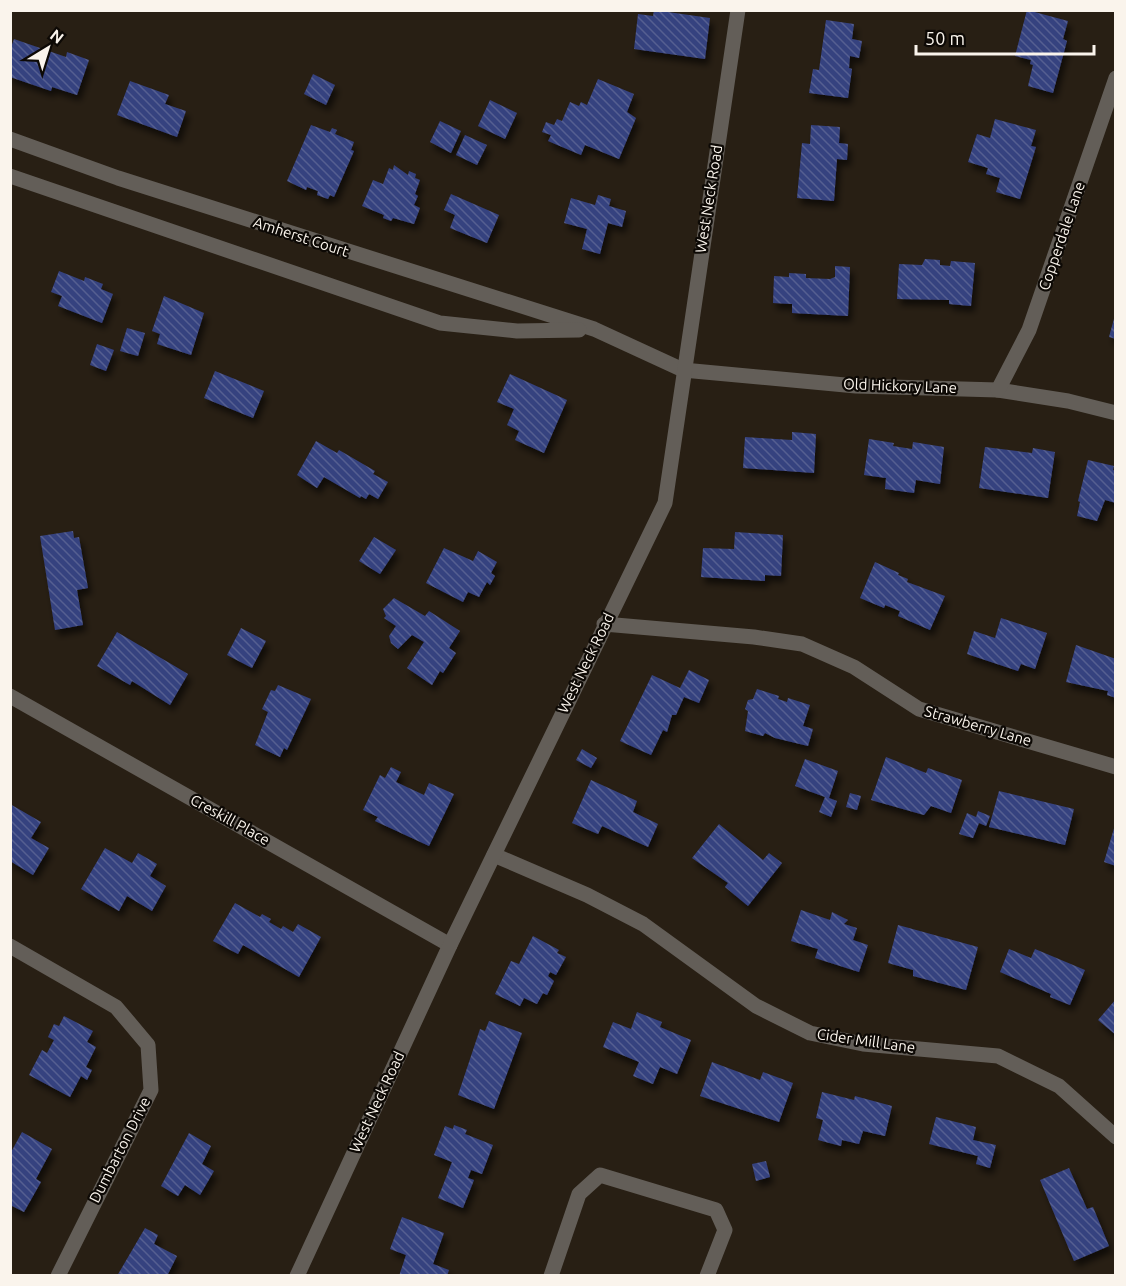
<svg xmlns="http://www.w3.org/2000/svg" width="1126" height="1286" viewBox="0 0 1126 1286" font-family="Ubuntu,sans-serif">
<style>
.building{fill:url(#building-back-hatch);filter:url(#shadow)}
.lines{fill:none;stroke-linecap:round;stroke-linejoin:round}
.minor{stroke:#635e58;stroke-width:15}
.labels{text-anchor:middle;stroke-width:4.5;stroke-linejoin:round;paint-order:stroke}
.street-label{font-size:15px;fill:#faf4ec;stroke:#0d0905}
</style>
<defs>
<pattern id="building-back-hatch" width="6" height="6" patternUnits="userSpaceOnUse" patternTransform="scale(1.5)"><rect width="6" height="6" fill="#36427f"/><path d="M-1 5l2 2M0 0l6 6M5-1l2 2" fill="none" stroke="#545e91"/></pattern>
<filter id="shadow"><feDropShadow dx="3.5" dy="6" stdDeviation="3" flood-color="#0009"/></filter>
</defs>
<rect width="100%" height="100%" fill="#281f14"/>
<g class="building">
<path d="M654,10L710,18L705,59L634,49L638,14L653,16Z"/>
<path d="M1027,10L1068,21L1063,39L1067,41L1053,93L1028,86L1033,65L1030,64L1031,60L1015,56Z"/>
<path d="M826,20L854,24L852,39L862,41L859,58L850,56L849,68L852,69L848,98L809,93L813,69L819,70Z"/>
<path d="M14,39L66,57L67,52L89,60L77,95L52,87L51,91L10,77V50Z"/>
<path d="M313,74L335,85L326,105L304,94Z"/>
<path d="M598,79L634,94L627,112L636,118L619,159L585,145L581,155L548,141L551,135L542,132L546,122L554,125L557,119L562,121L570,102L579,106L581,102L587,105Z"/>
<path d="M130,81L169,95L165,104L186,111L177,137L117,115Z"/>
<path d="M490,100L517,113L505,139L478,126Z"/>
<path d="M995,119L1036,130L1031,146L1036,147L1020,199L996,192L1000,178L986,174L988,168L968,162L977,134L990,138Z"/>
<path d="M440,121L461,131L451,153L430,142Z"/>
<path d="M311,125L330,132L332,128L337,130L335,134L354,142L351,150L354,151L334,197L330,195L328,199L317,195L318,191L307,187L306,190L287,181Z"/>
<path d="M811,125L840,127L839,143L848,144L847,160L837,159L834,201L797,198L802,143L810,144Z"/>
<path d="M465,135L487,145L477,165L456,155Z"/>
<path d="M394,165L408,175L409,171L416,174L415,178L420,180L415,194L418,196L414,205L420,208L414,224L393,218L391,221L383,218L384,215L362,206L373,180L383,184L389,168L393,170Z"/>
<path d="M451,194L499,215L487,243L450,228L455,215L444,210Z"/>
<path d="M598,195L611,199L609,206L626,211L622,227L608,223L600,254L582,249L587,229L564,223L571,198L595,205Z"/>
<path d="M925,259L940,260V265L950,266L951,261L975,263L971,306L949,304V300L897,299L899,264L922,265Z"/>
<path d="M835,266L850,267L848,316L792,313V304L773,303L774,276L789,277V273L806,274V278L830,279L835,277Z"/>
<path d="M59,271L84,281L85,277L103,284L101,289L113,294L102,323L58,306L62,296L51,292Z"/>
<path d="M164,296L204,313L191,355L157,344L160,334L152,331Z"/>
<path d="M1115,315H1116V339L1109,337Z"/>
<path d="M127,328L145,333L138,356L120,351Z"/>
<path d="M97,344L114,350L106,371L90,365Z"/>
<path d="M215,371L264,391L253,418L204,398Z"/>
<path d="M510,374L567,400L544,453L515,440L519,431L507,425L514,409L497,402Z"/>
<path d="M792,432L816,434L814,473L743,468L745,437L792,440Z"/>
<path d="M869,439L894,443L893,446L912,449L913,442L944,447L940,484L916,480L914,493L885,489L886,478L864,475Z"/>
<path d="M316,441L337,453L339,450L375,471L373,474L388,482L378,499L369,494L366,499L361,496L360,498L324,477L317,488L297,475Z"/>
<path d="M985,447L1032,453L1033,448L1055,452L1048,498L979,488Z"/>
<path d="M1088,460L1114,466L1113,470L1116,471V503L1105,500L1097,521L1077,516L1080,502L1078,501Z"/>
<path d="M73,531L74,538L79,537L88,588L77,590L83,625L55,630L40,536Z"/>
<path d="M735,532L783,535L781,576L765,575V581L701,577L703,548L734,549Z"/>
<path d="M374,537L396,550L380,574L359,561Z"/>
<path d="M444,548L473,561L478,551L497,562L491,573L495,576L490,585L487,582L479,597L468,592L463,602L426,583Z"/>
<path d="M875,562L899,573L898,575L908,579L907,582L945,596L930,630L898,616L900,611L885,605L884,608L860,598Z"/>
<path d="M394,598L425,616L429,611L460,631L449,648L456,653L443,673L440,671L432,685L407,668L424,642L412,635L398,649L391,643L389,636L396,626L384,618L386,616L383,609Z"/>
<path d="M1001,618L1047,633L1035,669L1021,664L1018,671L967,654L974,631L995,638Z"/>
<path d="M241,628L266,641L252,668L227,655Z"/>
<path d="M117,632L188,674L170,705L132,681L130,685L97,666Z"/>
<path d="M1076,645L1116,659V698L1107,695L1108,691L1066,682Z"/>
<path d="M689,670L709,680L699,703L684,697L676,715H672L667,732L663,730L651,755L620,741L652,675L680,688Z"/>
<path d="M278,685L311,699L287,750L284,748L280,757L255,745L268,712L262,709L271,690L275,691Z"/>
<path d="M757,689L779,696L778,699L787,702L788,698L810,705L803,726L813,729L808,746L775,738L765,733L763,736L745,731L748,711L745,709L748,700L753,699Z"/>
<path d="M582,749L597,758L591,768L576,760Z"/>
<path d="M886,757L926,773L928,768L962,780L951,813L931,806L924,815L871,800Z"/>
<path d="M805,759L838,771L829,798L837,801L831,817L819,812L825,797L795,786Z"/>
<path d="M391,767L401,772L396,782L424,795L429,783L454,794L429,846L375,821L378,817L363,810L380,775L385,778Z"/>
<path d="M591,780L637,801L633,812L658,824L648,847L602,826L598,834L572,823Z"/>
<path d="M999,791L1074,809L1065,845L989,827Z"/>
<path d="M850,793L861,796L857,810L846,807Z"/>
<path d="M10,804L41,822L31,838L49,848L33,875L10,861Z"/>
<path d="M978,811L990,816L986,826L979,823L973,838L959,834L967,813L976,817Z"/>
<path d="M719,824L763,860L769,853L782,863L748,906L725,887L728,883L692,858Z"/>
<path d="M1115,825H1116V866L1104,862Z"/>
<path d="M105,848L132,863L138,853L157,864L150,876L166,886L152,911L127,896L119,911L81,889Z"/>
<path d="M235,903L260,917L262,914L271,919L269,922L281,929L283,926L293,932L298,924L321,937L299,977L243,945L238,954L213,941Z"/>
<path d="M801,910L830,920L832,912L848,920L844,924L857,928L853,940L868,945L859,972L815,958L818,949L791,941Z"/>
<path d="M898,925L978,947L966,990L913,976V970L888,963Z"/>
<path d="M533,936L559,950L557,953L566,957L556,975L550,972L548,976L554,981L547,995L543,993L537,1004L524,998L520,1006L495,994L511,961L519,964Z"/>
<path d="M1009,949L1031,958L1035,949L1085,970L1070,1005L1050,997L1051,994L1000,972Z"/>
<path d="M1116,999V1035L1098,1020Z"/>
<path d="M637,1012L662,1022L660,1027L691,1040L677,1074L660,1067L653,1084L633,1076L639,1062L603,1047L613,1022L631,1029Z"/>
<path d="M64,1016L93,1031L87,1042L96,1047L86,1067L92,1070L87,1080L81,1076L70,1097L29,1075L42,1050L47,1053L54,1040L48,1037L54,1024L59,1026Z"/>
<path d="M489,1021L522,1033L494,1109L458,1095L480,1029L485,1031Z"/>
<path d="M712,1062L760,1080L763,1072L793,1083L779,1122L700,1096Z"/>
<path d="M822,1092L854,1100L855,1096L892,1106L885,1136L863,1131L859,1144L842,1140L841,1146L818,1140L823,1120L816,1118Z"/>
<path d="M936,1117L976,1127L973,1140L996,1145L990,1168L976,1164L978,1156L929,1144Z"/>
<path d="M454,1125L467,1130L465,1134L493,1145L482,1174L471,1170L468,1178L474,1180L463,1208L438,1198L452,1162L434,1155L445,1126L453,1129Z"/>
<path d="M22,1132L52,1149L36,1179L41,1182L24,1212L10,1205V1154Z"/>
<path d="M189,1133L211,1146L202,1164L214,1171L200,1195L185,1185L178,1196L161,1186Z"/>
<path d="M766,1161L770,1177L756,1181L752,1164Z"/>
<path d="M1069,1168L1087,1209L1093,1207L1109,1246L1074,1261L1040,1180Z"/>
<path d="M402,1217L444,1233L433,1264L449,1270L447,1276H399L406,1255L390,1249Z"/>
<path d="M145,1228L158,1235L154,1244L177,1256L167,1276H117Z"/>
</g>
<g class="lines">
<g class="minor">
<path d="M10,139L118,178L594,329L683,370L856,386L998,390L1068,401L1116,413"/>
<path d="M10,176L440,323L517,331L579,330"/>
<path d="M998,390L1029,330L1116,78"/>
<path d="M604,624L754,637L802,644L854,667L919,709L1116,767"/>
<path d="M10,696L450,945"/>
<path d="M494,855L587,895L643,924L756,1006L810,1033L863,1044L998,1056L1059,1086L1116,1137"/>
<path d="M10,946L116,1007L148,1045L151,1090L58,1276"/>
<path d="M297,1276L450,945L665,503L738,10"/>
<path d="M551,1276L579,1194L600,1175L716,1210L725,1230L707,1276"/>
</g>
</g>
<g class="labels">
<g class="street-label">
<text transform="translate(709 199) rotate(-81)" y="5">West Neck Road</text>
<text transform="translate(1062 236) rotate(-71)" y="5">Copperdale Lane</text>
<text transform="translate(301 237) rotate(18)" y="5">Amherst Court</text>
<text transform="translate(900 386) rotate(2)" y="5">Old Hickory Lane</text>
<text transform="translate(586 663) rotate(-64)" y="5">West Neck Road</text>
<text transform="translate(978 726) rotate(16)" y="5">Strawberry Lane</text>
<text transform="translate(230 820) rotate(29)" y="5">Creskill Place</text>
<text transform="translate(866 1041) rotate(8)" y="5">Cider Mill Lane</text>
<text transform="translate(377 1102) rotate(-65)" y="5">West Neck Road</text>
<text transform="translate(120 1150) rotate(-63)" y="5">Dumbarton Drive</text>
</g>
</g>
<rect width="1126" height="1286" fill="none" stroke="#faf4ec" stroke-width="24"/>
<g transform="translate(48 48) rotate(38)" stroke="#0d0905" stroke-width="4.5" paint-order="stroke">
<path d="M0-4.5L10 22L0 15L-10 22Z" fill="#faf4ec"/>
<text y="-9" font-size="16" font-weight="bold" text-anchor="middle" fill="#faf4ec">N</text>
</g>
<path d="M916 45v9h178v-9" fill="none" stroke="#faf4ec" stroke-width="3"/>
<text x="925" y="45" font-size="18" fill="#faf4ec" stroke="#0d0905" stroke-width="4.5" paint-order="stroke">50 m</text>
</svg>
